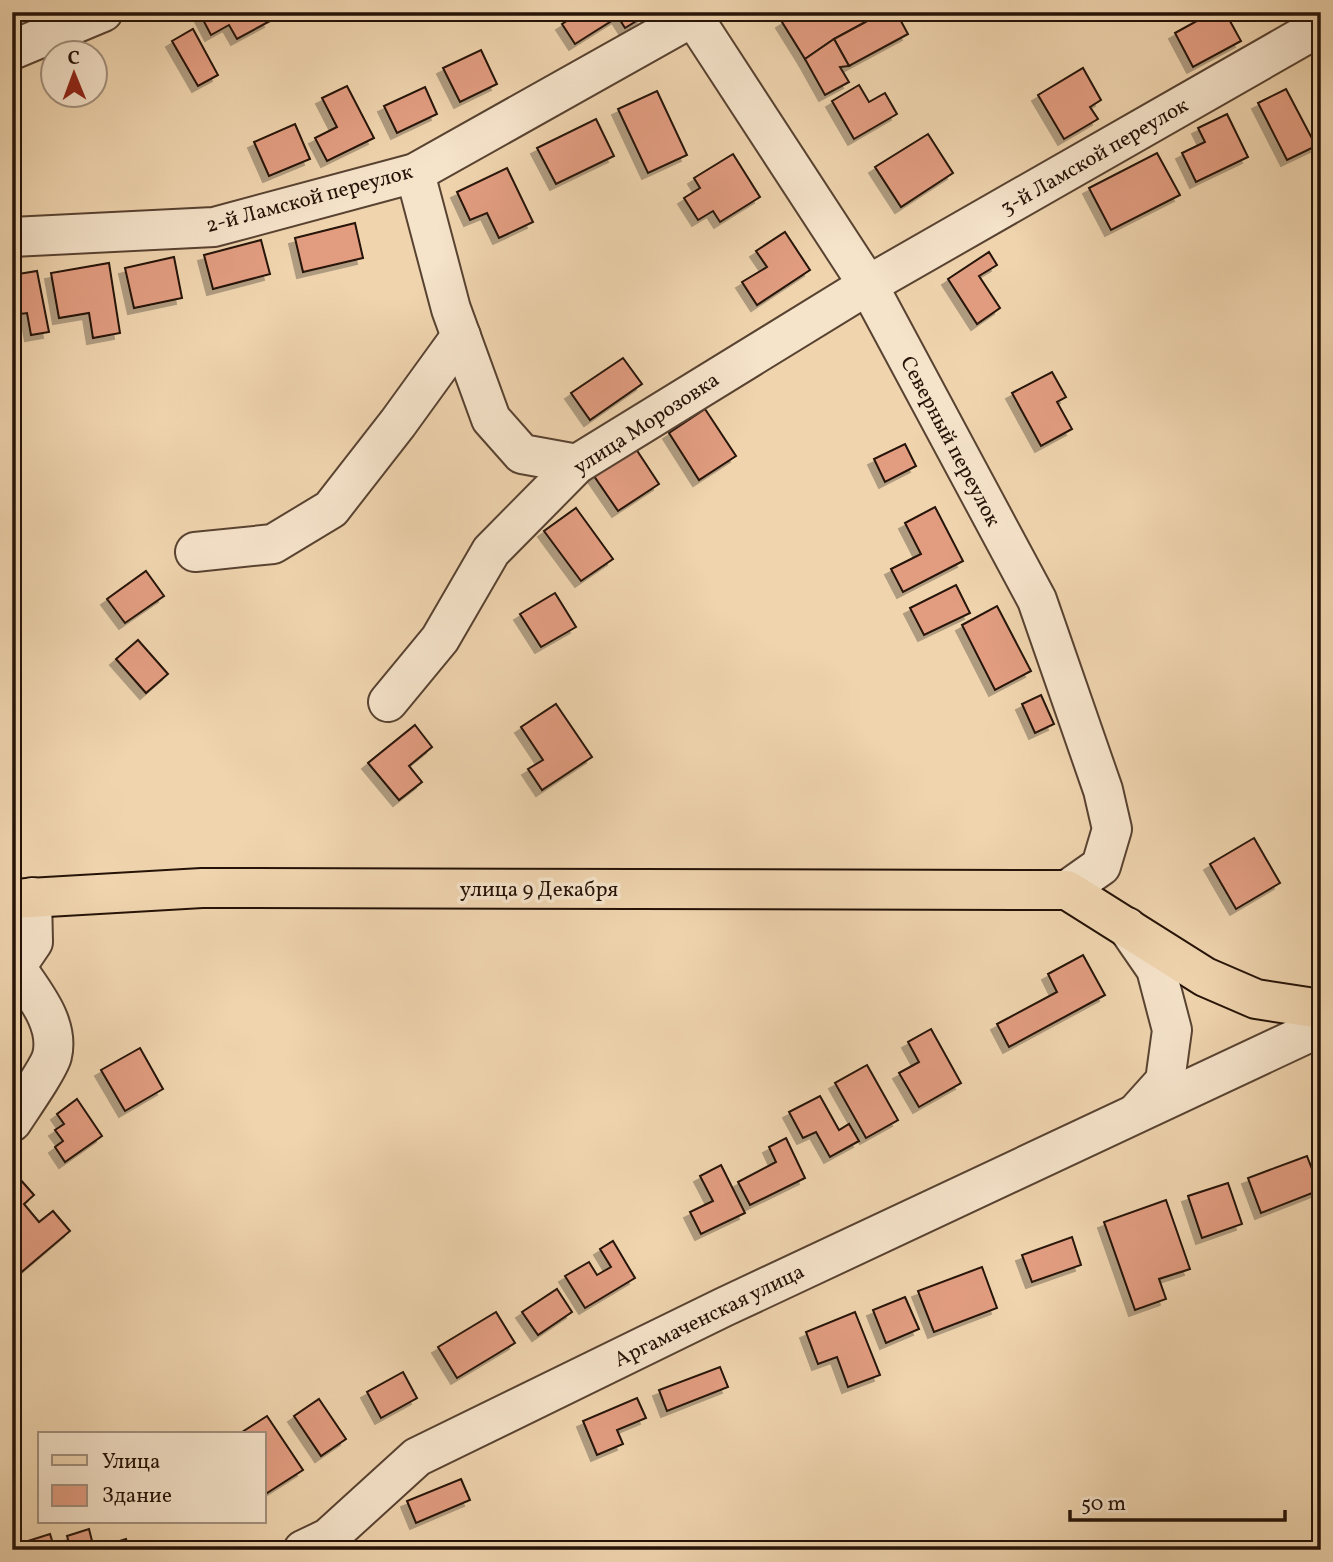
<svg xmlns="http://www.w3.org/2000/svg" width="1333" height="1562" viewBox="0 0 1333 1562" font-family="Vollkorn,serif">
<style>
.building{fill:#e29d81;stroke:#251207;stroke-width:2;filter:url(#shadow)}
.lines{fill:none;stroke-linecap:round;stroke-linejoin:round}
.minor-casing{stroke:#584231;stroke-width:42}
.major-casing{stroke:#251207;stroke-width:42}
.minor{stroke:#f5e3ca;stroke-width:38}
.major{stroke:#efd4ae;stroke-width:38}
.labels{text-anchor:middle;stroke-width:7;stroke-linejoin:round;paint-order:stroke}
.street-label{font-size:21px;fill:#251207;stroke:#f5e3ca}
</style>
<defs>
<filter id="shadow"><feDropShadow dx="-6" dy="6" stdDeviation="0" flood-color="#0004"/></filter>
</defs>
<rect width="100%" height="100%" fill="#efd4ae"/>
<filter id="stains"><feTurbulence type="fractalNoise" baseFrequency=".00286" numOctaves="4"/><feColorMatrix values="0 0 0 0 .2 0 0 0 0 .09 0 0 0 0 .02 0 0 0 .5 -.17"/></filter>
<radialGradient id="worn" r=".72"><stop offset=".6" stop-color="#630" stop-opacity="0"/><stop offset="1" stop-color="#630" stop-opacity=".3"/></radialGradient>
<g class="building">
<path d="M199,12H265L270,21L237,39L229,25L211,35Z"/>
<path d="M581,12H640L643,17L625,28L618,17L575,44L562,24Z"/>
<path d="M798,12H867L871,19L834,39L805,59L782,22Z"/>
<path d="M884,12H896L908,34L849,66L834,39Z"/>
<path d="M1213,12H1225L1241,41L1193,67L1175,33Z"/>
<path d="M193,29L218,75L198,86L172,41Z"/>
<path d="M834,39L849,66L840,67L849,82L825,95L805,59Z"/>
<path d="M481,50L497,84L460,102L443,68Z"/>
<path d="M1083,68L1101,100L1090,107L1098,119L1064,139L1038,95Z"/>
<path d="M859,85L869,102L885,93L897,114L854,139L832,101Z"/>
<path d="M347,86L374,138L327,161L315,138L337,127L322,98Z"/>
<path d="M425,87L437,114L397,133L384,106Z"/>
<path d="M1286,89L1316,146L1287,160L1258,103Z"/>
<path d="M657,91L687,155L648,173L618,109Z"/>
<path d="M1227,114L1248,157L1196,182L1182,153L1205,142L1198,128Z"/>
<path d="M596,119L614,156L556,184L537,148Z"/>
<path d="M295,124L310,159L269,176L254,142Z"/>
<path d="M928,134L953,173L901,207L875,167Z"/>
<path d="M1157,153L1180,195L1111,230L1089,188Z"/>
<path d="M733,154L760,197L720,222L713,211L698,220L684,198L700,188L694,178Z"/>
<path d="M507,168L533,222L499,238L487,213L470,220L457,192Z"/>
<path d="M355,223L363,258L303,272L295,238Z"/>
<path d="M785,232L810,270L757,305L742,282L767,267L756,251Z"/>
<path d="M261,240L270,274L213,289L204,255Z"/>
<path d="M989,252L997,265L979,276L1000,308L977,324L948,279Z"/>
<path d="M174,257L182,298L134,308L125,268Z"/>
<path d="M109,263L120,333L93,338L89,313L59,318L51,273Z"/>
<path d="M37,271L49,332L31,335L27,313L12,315V275Z"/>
<path d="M623,358L642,384L590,420L571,393Z"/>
<path d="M1052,372L1066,397L1057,402L1072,429L1041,446L1012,393Z"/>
<path d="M705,409L736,456L699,480L669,433Z"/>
<path d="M905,444L916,466L885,482L874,459Z"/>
<path d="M636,449L659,484L618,511L594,476Z"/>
<path d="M935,507L963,561L903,592L891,569L921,554L905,523Z"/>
<path d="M576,508L613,559L581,581L544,531Z"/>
<path d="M146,571L164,596L125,623L107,599Z"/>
<path d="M956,585L970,613L924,635L910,608Z"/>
<path d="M555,593L576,627L541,647L520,614Z"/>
<path d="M997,606L1031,671L995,690L962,625Z"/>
<path d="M138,640L168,674L146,693L116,659Z"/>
<path d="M1041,695L1054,724L1035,733L1022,704Z"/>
<path d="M556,704L592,757L542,790L528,769L543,760L521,727Z"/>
<path d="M415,725L432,747L409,766L422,782L399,800L368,763Z"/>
<path d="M1254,838L1280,883L1236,909L1210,864Z"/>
<path d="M1083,955L1105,995L1009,1047L997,1024L1057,992L1048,974Z"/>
<path d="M931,1029L961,1083L919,1107L899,1073L919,1062L908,1042Z"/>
<path d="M140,1048L163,1089L125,1111L101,1070Z"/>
<path d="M867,1065L898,1120L866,1138L835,1083Z"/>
<path d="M820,1096L839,1130L849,1124L859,1141L830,1157L816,1132L803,1138L789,1112Z"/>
<path d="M77,1099L102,1136L65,1162L55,1147L63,1141L55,1130L64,1124L57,1114Z"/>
<path d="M786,1138L805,1178L750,1205L738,1182L776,1162L769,1147Z"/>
<path d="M1307,1156L1320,1190L1261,1213L1248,1178Z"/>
<path d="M721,1165L745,1213L701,1234L690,1212L713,1201L700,1176Z"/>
<path d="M19,1178L34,1195L24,1204L39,1222L53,1211L70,1231L18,1275L12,1268V1184Z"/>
<path d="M1228,1183L1242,1224L1202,1238L1188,1196Z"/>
<path d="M1166,1200L1190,1269L1159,1279L1166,1299L1135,1310L1104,1222Z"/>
<path d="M1072,1237L1081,1265L1032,1282L1022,1255Z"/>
<path d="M613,1241L635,1278L585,1308L565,1276L589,1262L597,1275L611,1267L600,1249Z"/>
<path d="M982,1267L997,1308L934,1332L918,1291Z"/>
<path d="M557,1289L572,1312L538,1335L522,1312Z"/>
<path d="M905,1297L919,1329L886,1343L873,1310Z"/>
<path d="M496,1312L515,1343L457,1378L438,1347Z"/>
<path d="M855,1312L880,1375L848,1387L837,1357L818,1364L806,1332Z"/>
<path d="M720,1367L728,1387L667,1411L659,1390Z"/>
<path d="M403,1372L417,1398L381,1418L367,1392Z"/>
<path d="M637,1398L646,1418L617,1430L623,1444L597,1455L583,1421Z"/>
<path d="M319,1399L346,1439L321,1456L294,1416Z"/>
<path d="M267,1416L303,1470L264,1495V1434H239Z"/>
<path d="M461,1479L470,1500L416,1523L407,1501Z"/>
<path d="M89,1529L94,1549L126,1539L129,1550H71L67,1536Z"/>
<path d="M50,1534L55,1550H12V1546Z"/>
</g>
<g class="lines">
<defs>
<g id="minor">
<path d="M690,12L868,285L1037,600L1103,790L1112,829L1101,866L1067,890"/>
<path d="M12,50L103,12"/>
<path d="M415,173L451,309L491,419L522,454L577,464"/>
<path d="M12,237L214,227L415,173L693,17"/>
<path d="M195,552L273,544L331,509L398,423L461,336"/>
<path d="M388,702L440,639L491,551L577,464L868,285L1321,26"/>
<path d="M1127,927L1156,969L1172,1030L1165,1081L1138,1111"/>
<path d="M12,968L16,967L33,942L32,897"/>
<path d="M12,1122C21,1108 49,1068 52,1056C60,1023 33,993 16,967"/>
<path d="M303,1550L328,1538L417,1457L724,1307L1321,1027"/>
</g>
<path id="major" d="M12,899L202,888L1067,890L1205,977L1256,999L1321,1009"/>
</defs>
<use href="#minor" class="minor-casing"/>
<use href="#major" class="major-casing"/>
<use href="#minor" class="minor"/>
<use href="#major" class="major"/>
</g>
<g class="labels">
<g class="street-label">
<text transform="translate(1094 156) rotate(-30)" y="7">3-й Ламской переулок</text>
<text transform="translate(309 198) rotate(-15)" y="7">2-й Ламской переулок</text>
<text transform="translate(646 423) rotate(-33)" y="7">улица Морозовка</text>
<text transform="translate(951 441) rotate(62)" y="7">Северный переулок</text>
<text x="539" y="896">улица 9 Декабря</text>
<text transform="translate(709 1315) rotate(-26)" y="7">Аргамаченская улица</text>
</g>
</g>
<rect width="1333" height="1562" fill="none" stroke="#efd4ae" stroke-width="42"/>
<rect x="14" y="14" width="1305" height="1534" fill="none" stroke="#251207" stroke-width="3.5"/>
<rect x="21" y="21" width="1291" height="1520" fill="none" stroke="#251207" stroke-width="2"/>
<rect x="38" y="1432" width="228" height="91" fill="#f5e3ca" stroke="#a28f7c" stroke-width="2"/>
<rect x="52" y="1455" width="35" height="10" fill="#efd4ae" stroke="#a28f7c" stroke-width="2"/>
<text x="102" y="1468" font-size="21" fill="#251207">Улица</text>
<rect x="52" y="1485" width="35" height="21" fill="#e29d81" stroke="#a28f7c" stroke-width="2"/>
<text x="102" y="1502" font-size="21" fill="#251207">Здание</text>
<g transform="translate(74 74) rotate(359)"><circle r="33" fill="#f5e3ca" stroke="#a28f7c" stroke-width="2"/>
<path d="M0-5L12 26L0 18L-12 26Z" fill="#8f2418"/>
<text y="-10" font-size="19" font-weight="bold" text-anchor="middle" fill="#251207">С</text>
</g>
<path d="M1070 1510v10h215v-10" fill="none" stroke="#251207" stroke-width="3.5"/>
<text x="1081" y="1510" font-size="21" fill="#251207" stroke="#f5e3ca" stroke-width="5" paint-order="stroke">50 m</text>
<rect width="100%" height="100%" filter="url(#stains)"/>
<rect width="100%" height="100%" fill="url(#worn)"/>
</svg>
